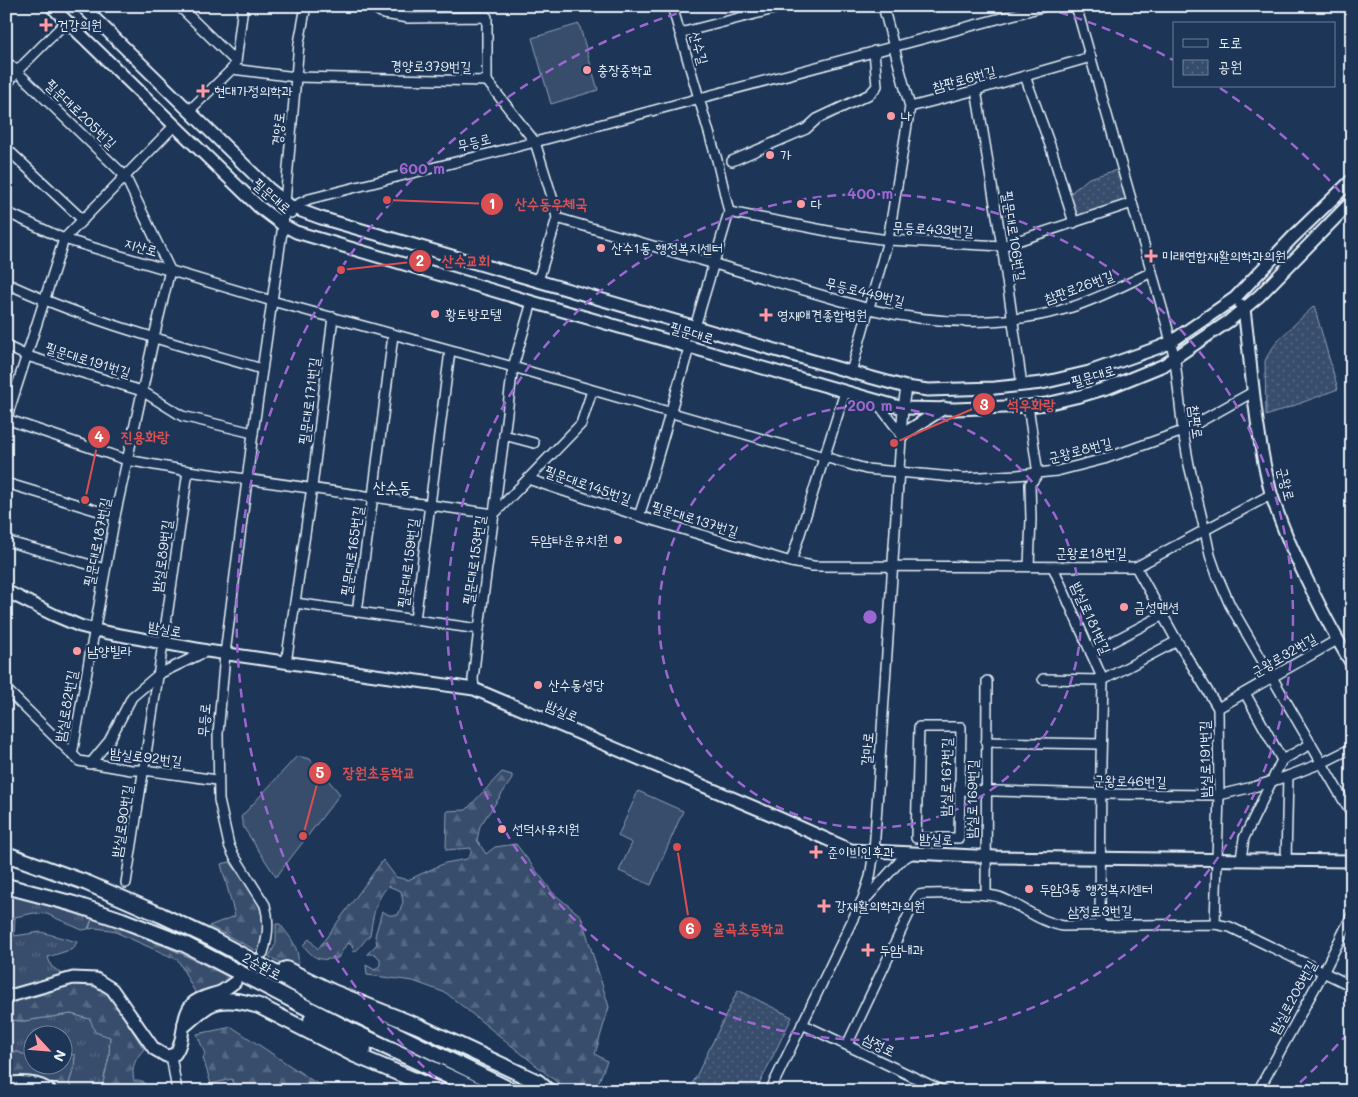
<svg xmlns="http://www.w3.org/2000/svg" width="1358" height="1097" viewBox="0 0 1358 1097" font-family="Mali,'Poor Story',sans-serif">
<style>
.grass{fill:url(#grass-tufts);stroke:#909fb2}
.forest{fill:url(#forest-firs);stroke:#909fb2}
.park{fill:url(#park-dots);stroke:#909fb2}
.pitch{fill:#374d6c;stroke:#909fb2}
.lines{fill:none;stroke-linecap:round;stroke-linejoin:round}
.minor-casing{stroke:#e8f1f8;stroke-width:12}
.major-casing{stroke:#e8f1f8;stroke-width:15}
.highway-casing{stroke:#e8f1f8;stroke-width:18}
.minor{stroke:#1d3557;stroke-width:9}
.major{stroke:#1d3557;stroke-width:11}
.highway{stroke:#1d3557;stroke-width:14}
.ring{fill:none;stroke:#9c67d0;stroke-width:2.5;stroke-dasharray:9 6}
.poi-dot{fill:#ff9aa2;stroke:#1d3557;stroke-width:2}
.labels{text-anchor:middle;stroke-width:4.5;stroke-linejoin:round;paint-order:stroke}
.poi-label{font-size:14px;fill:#e8f1f8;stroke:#1d3557;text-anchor:start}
.street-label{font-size:14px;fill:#e8f1f8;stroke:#1d3557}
.quarter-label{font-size:16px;fill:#e8f1f8;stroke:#1d3557}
.centre{fill:#9c67d0;stroke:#1d3557;stroke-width:2.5}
.ring-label{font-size:15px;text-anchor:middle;font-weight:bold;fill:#9c67d0;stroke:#1d3557;stroke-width:4.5;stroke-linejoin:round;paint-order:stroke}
.leader{fill:none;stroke:#da5052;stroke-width:2}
.callout-dot{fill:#da5052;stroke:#1d3557;stroke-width:2}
.mark-label{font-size:15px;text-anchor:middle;font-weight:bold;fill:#fff}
.callout-label{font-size:15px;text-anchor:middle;font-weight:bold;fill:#da5052;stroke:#1d3557;stroke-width:4.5;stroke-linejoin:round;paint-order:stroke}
</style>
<defs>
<pattern id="grass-tufts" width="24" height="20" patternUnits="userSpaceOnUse" patternTransform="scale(1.25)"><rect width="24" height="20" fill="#374d6c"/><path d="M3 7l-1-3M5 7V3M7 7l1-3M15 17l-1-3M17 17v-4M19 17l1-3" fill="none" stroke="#546782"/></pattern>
<pattern id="forest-firs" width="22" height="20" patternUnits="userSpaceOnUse" patternTransform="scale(1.25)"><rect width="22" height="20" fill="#374d6c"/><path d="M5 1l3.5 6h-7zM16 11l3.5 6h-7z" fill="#546782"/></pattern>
<pattern id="park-dots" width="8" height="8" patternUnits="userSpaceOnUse" patternTransform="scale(1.25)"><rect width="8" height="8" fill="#374d6c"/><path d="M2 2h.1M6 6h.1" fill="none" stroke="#546782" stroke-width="1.8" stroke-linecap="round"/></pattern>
</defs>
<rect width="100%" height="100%" fill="#1d3557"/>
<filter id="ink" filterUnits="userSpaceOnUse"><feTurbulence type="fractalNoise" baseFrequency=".02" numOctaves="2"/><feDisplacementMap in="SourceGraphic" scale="10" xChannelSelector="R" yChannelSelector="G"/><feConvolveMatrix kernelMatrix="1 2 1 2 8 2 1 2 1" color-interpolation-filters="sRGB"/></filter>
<g filter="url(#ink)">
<g class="grass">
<path d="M6,893L92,919L88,929L82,930L47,914L34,913L15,917L14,936L41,932L77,942L73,949L48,957L51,966L65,976L6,993V913L10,911L9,904L6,903Z"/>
<path d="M71,1014L91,1019L110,1036L109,1057L102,1087L115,1091H72L69,1083L74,1068L75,1056L63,1053L62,1034H32V1058L18,1052H6V1020L24,1021Z"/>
</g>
<g class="forest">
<path d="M502,772L512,775V779L480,826L477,840L486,854L495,847L516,844L553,893L581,916L609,1007L595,1054L607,1061L595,1091H568L446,993L413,981L367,975L366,965L375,970L380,965V959L375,954H367L377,944L375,936L382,911L389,915H398L403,902L401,891L388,886C375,900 373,916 370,935C364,940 360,949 354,952L352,945L347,943L338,958C319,961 315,960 303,945L309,939L318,949L383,860L396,877L408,880L445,863L467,859L471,854V848L446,850L447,811L466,810Z"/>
<path d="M230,862L258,902L263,919L265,941L259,952L209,926L235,916L221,864Z"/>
<path d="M92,919C142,934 186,955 232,979C221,987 210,993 196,994L178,960L111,930L95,928L89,929Z"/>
<path d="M276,924H280C293,941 300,948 298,970L269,957L276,943Z"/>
<path d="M80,981L108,993L144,1049C135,1059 131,1067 134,1081H143L149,1091H132L131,1088L115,1091L102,1087L109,1057L110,1037L95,1032L90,1019L71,1014L24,1021L6,1020V1004L40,995Z"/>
<path d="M232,1027L319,1085L338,1091H235L232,1079L211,1084L203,1058L205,1054L197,1034Z"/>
<path d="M6,1052H18L32,1058V1064H62L63,1053L75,1055L74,1068L69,1083L72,1091H56L55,1085L44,1080L6,1076Z"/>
</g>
<g class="park">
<path d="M376,6H484V13C454,14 401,20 376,6Z"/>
<path d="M1117,170L1127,202L1076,218L1068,195L1089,178Z"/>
<path d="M1314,306L1338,389L1266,416L1265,361C1273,341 1299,321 1314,306Z"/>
<path d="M738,990L792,1017L756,1091H689Z"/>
</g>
<g class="pitch">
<path d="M579,24L598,90L551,104L532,38Z"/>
<path d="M297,756L310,759L340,794L276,877L244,828L241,817Z"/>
<path d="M638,791L683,811L651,885L619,871L632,843L618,836Z"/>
</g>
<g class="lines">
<defs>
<g id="minor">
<path d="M179,6L236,62"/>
<path d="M371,6L384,14L408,18L487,17V81"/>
<path d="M672,6L717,160L729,212L695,327"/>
<path d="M1076,6L1166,322L1175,360L1183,431L1189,465L1205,531L1210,555L1217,575L1230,605L1352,815"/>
<path d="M680,33L786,6"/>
<path d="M6,61L125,176L170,270L154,337L115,516L72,755"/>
<path d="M232,69L296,77L487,81"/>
<path d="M1025,76L1051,148L1074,223"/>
<path d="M487,81L535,142L553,200L557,218L538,281"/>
<path d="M6,86L17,71L67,21"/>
<path d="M976,90L1002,246L1022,385"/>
<path d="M910,107L976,90L1091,57"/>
<path d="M189,111L232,69L236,62L243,6"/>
<path d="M6,148L83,220"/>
<path d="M732,161L806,129L817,119L870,94L877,86L874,51"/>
<path d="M6,212L64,239L272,301L513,367L866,469L964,478L1017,475L1057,471L1104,459L1183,431L1253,392"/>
<path d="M729,212L833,232L888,240L1002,246L1132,203"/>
<path d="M291,213L298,204L309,199L535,142L1046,6"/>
<path d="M557,218L869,309C935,325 1007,327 1072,307C1100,298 1126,284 1152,272"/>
<path d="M6,283C87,321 176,344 262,369"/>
<path d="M6,346L27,356L142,391L182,416L253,433"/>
<path d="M851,372L888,240L910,107L883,6"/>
<path d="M875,400L902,435"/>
<path d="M1028,406L1038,474L1030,484L1031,519L1029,566"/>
<path d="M6,419L127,460L188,471L494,514L581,424L592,391"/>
<path d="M6,420L64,239L174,126"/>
<path d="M504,435L534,443"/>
<path d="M528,479L639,516L791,562L813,566L1136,567L1272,494"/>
<path d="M6,483L115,516"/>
<path d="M639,516L650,483L689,348"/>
<path d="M6,541L105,569"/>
<path d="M791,562L845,392"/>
<path d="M1053,567L1103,680L1101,761L1100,924"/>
<path d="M1136,567L1177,641L1218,708L1219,795L1215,924"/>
<path d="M295,603L479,629"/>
<path d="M357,612L373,496L393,335"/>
<path d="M415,620L450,351"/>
<path d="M1091,653L1163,615"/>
<path d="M286,663L312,487L333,317"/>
<path d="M1043,679L1103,680L1177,641"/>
<path d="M6,689L79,761L131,770H144L217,780"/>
<path d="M474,689L473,679L479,629L513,367L532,302"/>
<path d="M1245,693L1282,760"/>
<path d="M1218,708L1337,640"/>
<path d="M919,727H961L959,838H916Z"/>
<path d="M986,742L1101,744"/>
<path d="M90,764L109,741L132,697L159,674L207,651"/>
<path d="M959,790L1101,794L1219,795L1257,786L1288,776L1322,763L1352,748"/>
<path d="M1241,859L1244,838L1282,760L1311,744"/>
<path d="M1286,860L1288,776"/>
<path d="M126,883L163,644L188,471"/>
<path d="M986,895L987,681"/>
<path d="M863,902L900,861L913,853"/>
<path d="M263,953C268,937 270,922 265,905L233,854L229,845L219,800L218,734L225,654L253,433L283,225L299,43L306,6"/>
<path d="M802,1024L943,1091"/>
<path d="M847,1045L916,899L919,895L925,894C944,894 983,892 999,897C1021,905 1039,922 1063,926L1215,924L1230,927L1352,986"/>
<path d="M171,1055L177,1091"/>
<path d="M770,1091L863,898L870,877L874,852L903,408L906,387"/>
<path d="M1258,1091L1323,973L1352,915"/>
</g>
<g id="major">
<path d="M51,6L259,207L283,225L296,232L532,302L903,408L955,409L1028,406L1046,404L1080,396L1110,387L1164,365L1229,321L1259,296L1352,201"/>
<path d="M82,6L268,188L293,208L321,218L851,372L906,387L928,390L995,388L1042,383L1089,372L1160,347L1171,342L1235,298L1292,238L1352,180"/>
<path d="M1241,305L1244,309C1252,370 1255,433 1271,493C1280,523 1293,552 1307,580C1321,609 1335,637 1352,664"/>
<path d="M902,435L944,408"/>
<path d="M6,591L54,615L80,626L104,632L207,651L474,689L770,814L851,850L996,857L1352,861"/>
<path d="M6,997L73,978L96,979L112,989L154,1049L166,1056L175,1054C186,1040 180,1015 193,1003C201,996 213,995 222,991C227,988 231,985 235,982"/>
<path d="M6,1083C20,1082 39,1081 50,1091"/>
</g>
<g id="highway">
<path d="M6,854L87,883L161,915L212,939L316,995L513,1091"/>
<path d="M6,886L74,904L122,920L184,944L350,1030L480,1091"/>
<path d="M286,969L333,992L418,1026L538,1082L548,1091"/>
<path d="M311,1020L364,1049"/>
<path d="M185,1024C192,1018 199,1011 207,1006C222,996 243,1001 259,1006L355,1055L441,1091"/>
</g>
</defs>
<use href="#minor" class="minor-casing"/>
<use href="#major" class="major-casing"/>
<use href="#highway" class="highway-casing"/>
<use href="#minor" class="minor"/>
<use href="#major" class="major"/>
<use href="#highway" class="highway"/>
</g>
</g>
<g class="ring">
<circle cx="870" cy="617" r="211"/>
<circle cx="870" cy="617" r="423"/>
<path d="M1348 1033A634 634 0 0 1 1294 1088M446 1088A634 634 0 0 1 695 8M1045 8A634 634 0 0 1 1173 60M1220 88A634 634 0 0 1 1348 201"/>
</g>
<g class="poi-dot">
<path d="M43.5 17.5h5v5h5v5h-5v5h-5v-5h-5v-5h5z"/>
<circle cx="587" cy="70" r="5"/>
<path d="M200.5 83.5h5v5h5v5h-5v5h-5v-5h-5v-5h5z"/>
<circle cx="891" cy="116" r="5"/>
<circle cx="770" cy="155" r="5"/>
<circle cx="801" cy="204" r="5"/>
<circle cx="601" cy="248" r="5"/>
<path d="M1148.5 248.5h5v5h5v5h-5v5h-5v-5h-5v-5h5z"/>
<circle cx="435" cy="314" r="5"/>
<path d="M763.5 307.5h5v5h5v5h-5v5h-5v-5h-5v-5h5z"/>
<circle cx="618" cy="540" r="5"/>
<circle cx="1124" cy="607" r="5"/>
<circle cx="77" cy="651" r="5"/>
<circle cx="538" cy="685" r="5"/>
<circle cx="502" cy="829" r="5"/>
<path d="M813.5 844.5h5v5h5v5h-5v5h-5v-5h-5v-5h5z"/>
<circle cx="1029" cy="889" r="5"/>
<path d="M821.5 898.5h5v5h5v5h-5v5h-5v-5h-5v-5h5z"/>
<path d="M865.5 942.5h5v5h5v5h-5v5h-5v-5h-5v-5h5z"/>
</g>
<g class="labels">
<g class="poi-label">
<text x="57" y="30">건강의원</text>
<text x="597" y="75">충장중학교</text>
<text x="214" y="96">현대가정의학과</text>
<text x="901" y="121">나</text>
<text x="780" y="160">가</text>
<text x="811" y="209">다</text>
<text x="611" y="253">산수1동 행정복지센터</text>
<text x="1162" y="261">미래연합재활의학과의원</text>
<text x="445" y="319">황토방모텔</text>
<text x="777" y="320">영재애견종합병원</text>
<text x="608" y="545" text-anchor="end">두암타운유치원</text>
<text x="1134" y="612">금성맨션</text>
<text x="87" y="656">남양빌라</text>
<text x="548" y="690">산수동성당</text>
<text x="512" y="834">선덕사유치원</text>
<text x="827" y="857">준이비인후과</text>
<text x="1039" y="894">두암3동 행정복지센터</text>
<text x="835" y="911">강재활의학과의원</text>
<text x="879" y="955">두암내과</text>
</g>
<g class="street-label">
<text transform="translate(699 48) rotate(74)" y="5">산수길</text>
<text transform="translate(431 66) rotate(1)" y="5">경양로379번길</text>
<text transform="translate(964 79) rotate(-15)" y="5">참판로6번길</text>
<text transform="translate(81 114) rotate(44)" y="5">필문대로205번길</text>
<text transform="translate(278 129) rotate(-85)" y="5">경양로</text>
<text transform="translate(474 142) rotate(-14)" y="5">무등로</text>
<text transform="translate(272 196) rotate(41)" y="5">필문대로</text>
<text transform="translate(933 229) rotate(3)" y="5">무등로433번길</text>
<text transform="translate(1014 236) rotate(81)" y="5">필문대로106번길</text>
<text transform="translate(141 247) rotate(16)" y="5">지산로</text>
<text transform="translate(1079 287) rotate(-20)" y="5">참판로26번길</text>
<text transform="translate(865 292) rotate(14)" y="5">무등로449번길</text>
<text transform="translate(692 333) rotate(16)" y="5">필문대로</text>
<text transform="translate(88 360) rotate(17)" y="5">필문대로191번길</text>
<text transform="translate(1093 376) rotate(-17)" y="5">필문대로</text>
<text transform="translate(309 401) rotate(-83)" y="5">필문대로171번길</text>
<text transform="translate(1196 422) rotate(82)" y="5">참판로</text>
<text transform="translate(1080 450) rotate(-14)" y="5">군왕로8번길</text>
<text transform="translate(1286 484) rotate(76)" y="5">군왕로</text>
<text transform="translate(588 485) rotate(19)" y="5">필문대로145번길</text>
<text transform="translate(695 519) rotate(17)" y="5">필문대로137번길</text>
<text transform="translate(97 542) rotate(-79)" y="5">필문대로187번길</text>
<text transform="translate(352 551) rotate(-82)" y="5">필문대로165번길</text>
<text x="1091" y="558">군왕로18번길</text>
<text transform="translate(162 556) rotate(-82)" y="5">밤실로89번길</text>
<text transform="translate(474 560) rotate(-82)" y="5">필문대로153번길</text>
<text transform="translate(408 563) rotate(-83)" y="5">필문대로159번길</text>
<text transform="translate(1091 618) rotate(66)" y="5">밤실로181번길</text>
<text transform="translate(165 629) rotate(10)" y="5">밤실로</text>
<text transform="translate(1284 655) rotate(-30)" y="5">군왕로32번길</text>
<text transform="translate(66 706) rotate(-80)" y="5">밤실로82번길</text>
<text transform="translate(562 711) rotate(23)" y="5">밤실로</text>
<text transform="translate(204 720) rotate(-86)" y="5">무등로</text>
<text transform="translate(867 749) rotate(-86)" y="5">갈마로</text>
<text transform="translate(146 757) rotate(7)" y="5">밤실로92번길</text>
<text transform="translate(1205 759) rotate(-91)" y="5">밤실로191번길</text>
<text transform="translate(946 777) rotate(-89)" y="5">밤실로167번길</text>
<text transform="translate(1130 781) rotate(1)" y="5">군왕로46번길</text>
<text transform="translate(972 799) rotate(-89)" y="5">밤실로169번길</text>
<text transform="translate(122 821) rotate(-81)" y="5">밤실로90번길</text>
<text transform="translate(936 839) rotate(2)" y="5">밤실로</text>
<text transform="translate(1100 911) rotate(-1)" y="5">삼정로3번길</text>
<text transform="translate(262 966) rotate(28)" y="5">2순환로</text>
<text transform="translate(1293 997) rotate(-61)" y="5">밤실로208번길</text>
<text transform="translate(879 1045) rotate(26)" y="5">삼정로</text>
</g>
<g class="quarter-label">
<text x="392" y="493">산수동</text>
</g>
</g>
<circle cx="870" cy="617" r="8" class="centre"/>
<g class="ring-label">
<text x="422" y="174">600 m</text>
<text x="870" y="199">400 m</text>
<text x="870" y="411">200 m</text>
</g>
<path class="leader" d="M387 200L492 204M341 270L420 261M894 443L984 404M85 500L99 437M303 836L320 773M677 847L690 928"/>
<g class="callout-dot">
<circle cx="387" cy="200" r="5"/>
<circle cx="341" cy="270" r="5"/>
<circle cx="894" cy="443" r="5"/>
<circle cx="85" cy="500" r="5"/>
<circle cx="303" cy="836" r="5"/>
<circle cx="677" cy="847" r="5"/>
<circle cx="492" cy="204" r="12"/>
<circle cx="420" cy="261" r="12"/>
<circle cx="984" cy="404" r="12"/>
<circle cx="99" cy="437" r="12"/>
<circle cx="320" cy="773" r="12"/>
<circle cx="690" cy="928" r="12"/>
</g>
<g class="mark-label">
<text x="492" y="209">1</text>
<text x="420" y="266">2</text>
<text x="984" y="410">3</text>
<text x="99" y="442">4</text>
<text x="320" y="778">5</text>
<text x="690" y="934">6</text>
</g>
<g class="callout-label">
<text x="551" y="209">산수동우체국</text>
<text x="466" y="266">산수교회</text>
<text x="1031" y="410">석우화랑</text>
<text x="145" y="442">진용화랑</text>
<text x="379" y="778">장원초등학교</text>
<text x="749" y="934">율곡초등학교</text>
</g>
<rect width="1358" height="1097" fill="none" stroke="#1d3557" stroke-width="25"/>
<rect x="12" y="12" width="1333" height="1072" fill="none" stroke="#e8f1f8" stroke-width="2" filter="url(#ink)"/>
<rect x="1173" y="22" width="162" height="65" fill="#1d3557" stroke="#6e8097"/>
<rect x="1183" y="39" width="25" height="8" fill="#1d3557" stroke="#6e8097"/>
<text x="1218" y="48" font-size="15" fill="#e8f1f8">도로</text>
<rect x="1183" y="60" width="25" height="15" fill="url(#park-dots)" stroke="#6e8097"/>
<text x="1218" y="72" font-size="15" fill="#e8f1f8">공원</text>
<g transform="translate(48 1050) rotate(116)"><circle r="24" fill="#1d3557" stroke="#6e8097"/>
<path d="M0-4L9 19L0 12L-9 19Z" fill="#ff9aa2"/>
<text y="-8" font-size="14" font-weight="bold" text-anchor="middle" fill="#e8f1f8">N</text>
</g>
</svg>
